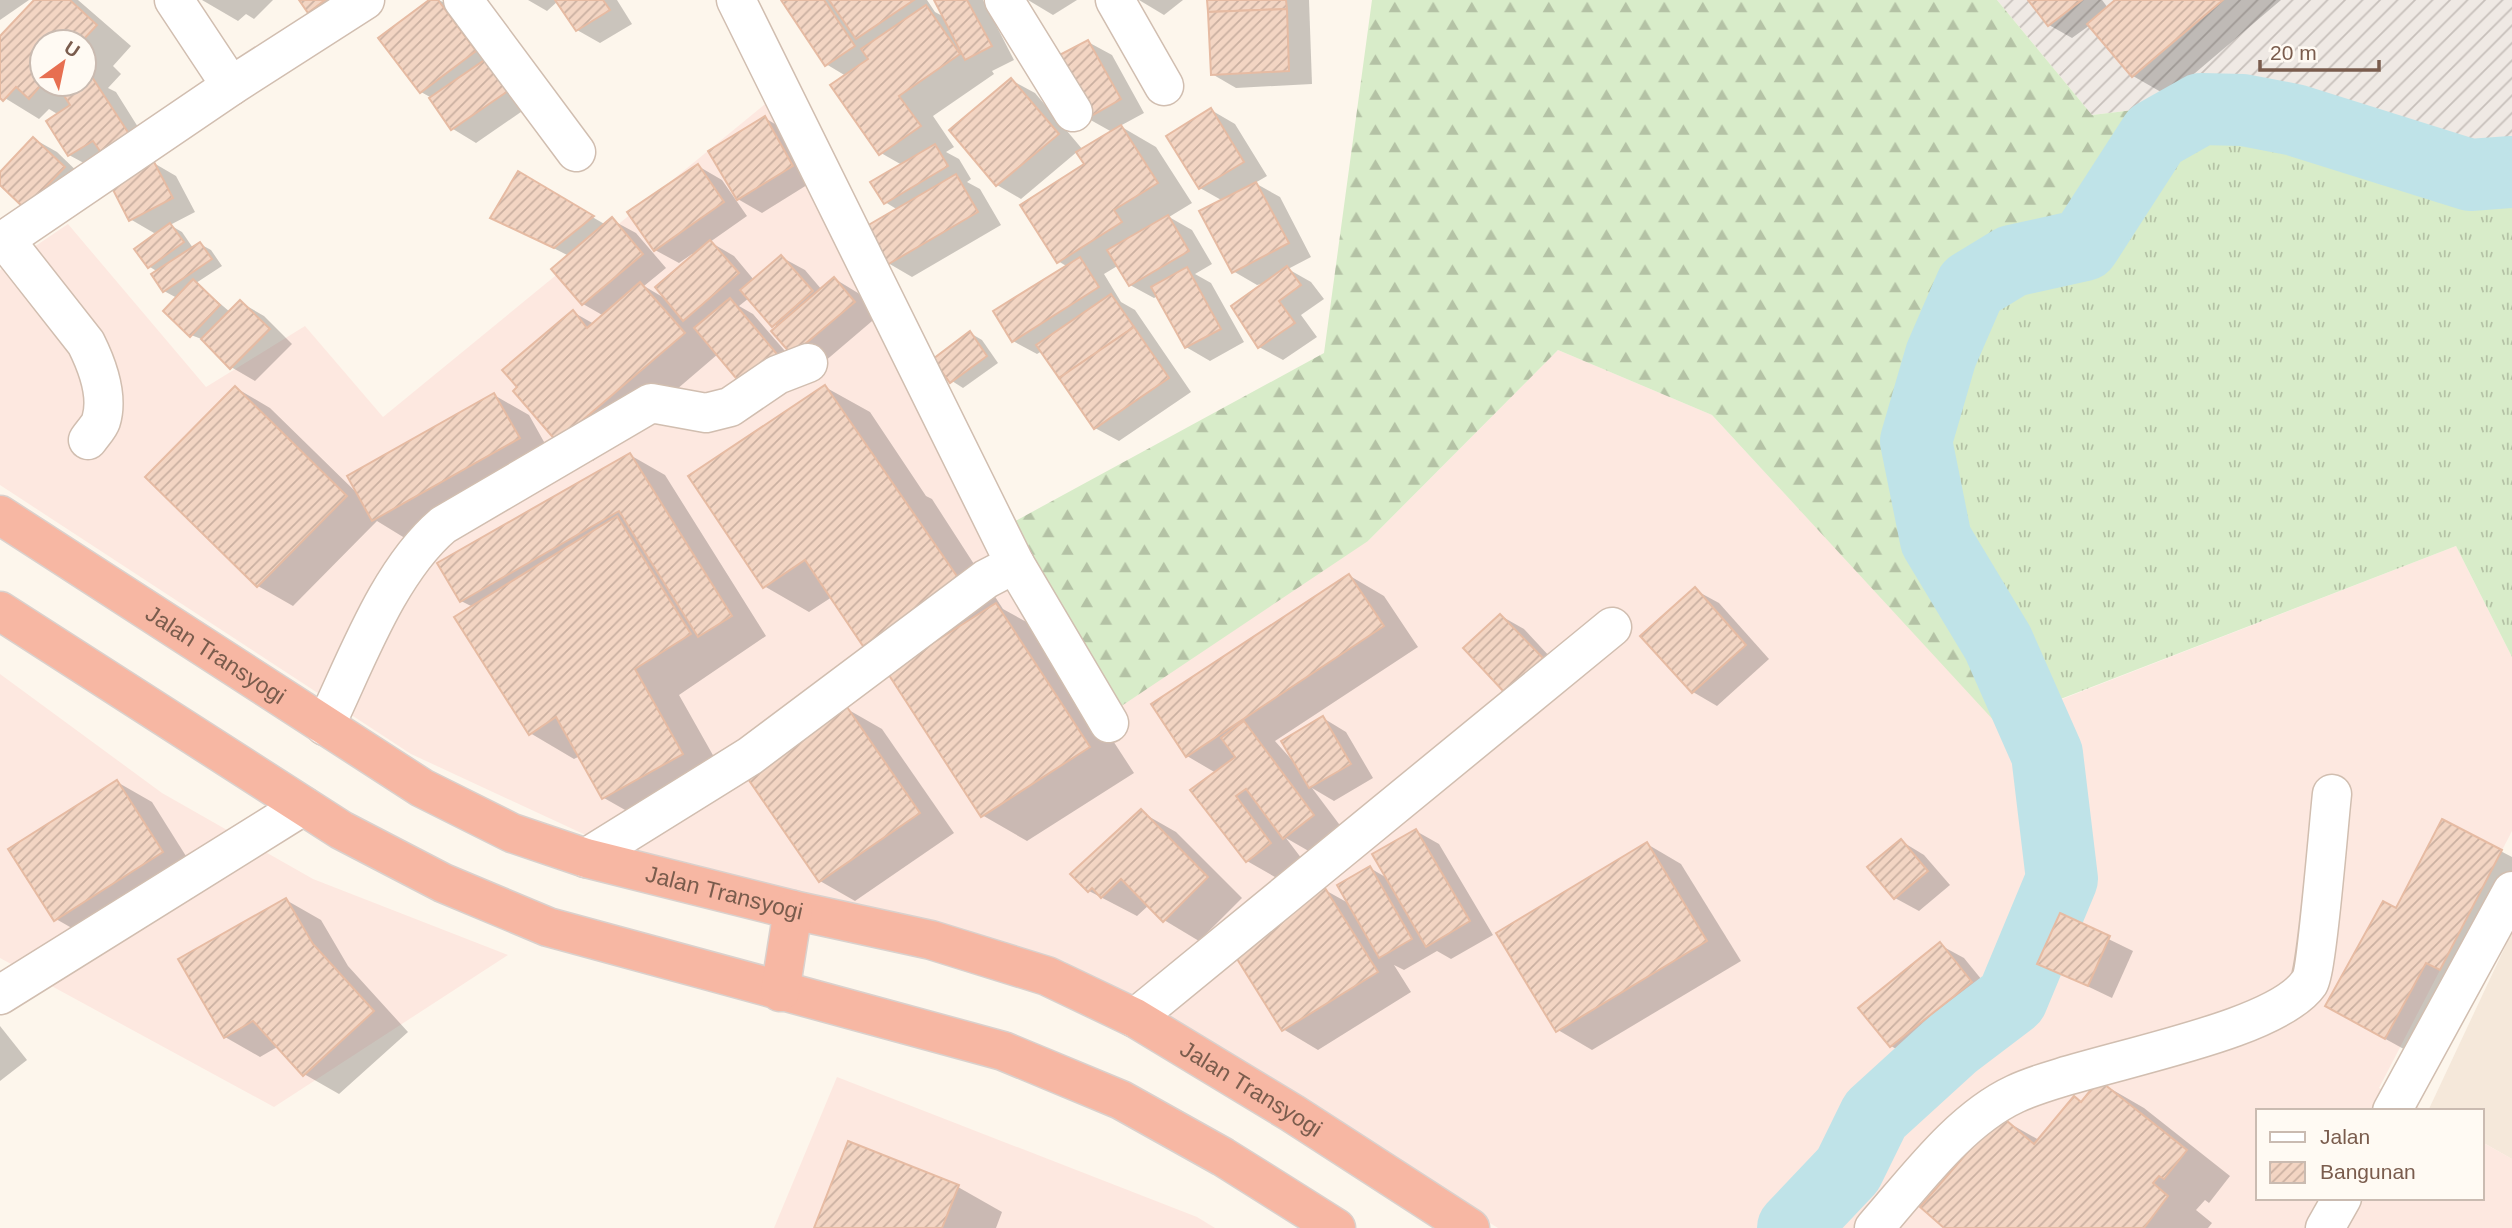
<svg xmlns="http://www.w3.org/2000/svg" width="2512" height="1228" viewBox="0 0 2512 1228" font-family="Helvetica,sans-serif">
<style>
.residential{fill:#f5e8da}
.commercial{fill:#fde8e0}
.industrial{fill:url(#industrial-furrows)}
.grass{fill:url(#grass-tufts)}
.forest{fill:url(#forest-firs)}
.shadow{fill:#0003;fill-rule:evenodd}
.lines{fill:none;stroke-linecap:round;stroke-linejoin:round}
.river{stroke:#bfe3e8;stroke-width:72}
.building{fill:url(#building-hatch);stroke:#e6bba3;stroke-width:2}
.minor-casing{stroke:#d1beb0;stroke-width:41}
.highway-casing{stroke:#dad1cd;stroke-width:41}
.minor{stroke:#fff;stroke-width:38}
.highway{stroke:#f7b7a3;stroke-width:38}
.labels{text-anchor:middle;stroke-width:5;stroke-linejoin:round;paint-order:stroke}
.street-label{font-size:23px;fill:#7a5c4d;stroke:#fffaf3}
</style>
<defs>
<pattern id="industrial-furrows" width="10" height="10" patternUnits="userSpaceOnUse" patternTransform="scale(1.75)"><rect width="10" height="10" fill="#efe9e4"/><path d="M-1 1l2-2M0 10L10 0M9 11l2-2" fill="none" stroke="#c7c0bb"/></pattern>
<pattern id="grass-tufts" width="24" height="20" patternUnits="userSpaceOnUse" patternTransform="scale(1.75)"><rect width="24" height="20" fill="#d8ecc9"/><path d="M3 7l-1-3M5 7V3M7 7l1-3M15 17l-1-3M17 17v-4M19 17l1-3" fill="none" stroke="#b4c2a5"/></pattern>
<pattern id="forest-firs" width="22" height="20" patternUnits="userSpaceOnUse" patternTransform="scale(1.75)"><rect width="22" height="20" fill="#d8ecc9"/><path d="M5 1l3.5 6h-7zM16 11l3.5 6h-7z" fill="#b4c2a5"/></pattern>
<pattern id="building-hatch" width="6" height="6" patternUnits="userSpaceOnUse" patternTransform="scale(1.75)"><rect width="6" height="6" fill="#f3d5c3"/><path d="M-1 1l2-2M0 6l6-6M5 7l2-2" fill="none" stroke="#cab0a1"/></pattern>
</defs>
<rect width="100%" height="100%" fill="#fdf6ec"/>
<path class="residential" d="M2512,932V1159L2482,1142V1111H2428Z"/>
<g class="commercial">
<path d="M792,82L1036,618L1368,541L1558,350L1712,415L1998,724L2456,546L2512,657V831L2379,1088L2426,1111H2258V1198H2482V1142L2512,1159V1228H1498L1064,961L618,850L411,754L0,485V270L68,224L206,387L305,326L383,417Z"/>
<path d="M0,674L162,793L313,879L508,955L274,1107L0,958Z"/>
<path d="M837,1077L1197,1217L1215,1228H774Z"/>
</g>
<path class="industrial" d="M1997,0H2512V139L2454,162L2281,92L2092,115Z"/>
<path class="grass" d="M2281,92L2453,162L2512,139V657L2456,546L2058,700L1926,442L1993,290L2104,236L2159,107Z"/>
<path class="forest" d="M1372,0H1997L2092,115L2159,107L2104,236L1993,290L1926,442L2058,700L1997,724L1712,415L1558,350L1368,541L1111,713L997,531L1324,353Z"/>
<g class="shadow">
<path d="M0,0H29L0,20Z"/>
<path d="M36,0H78L131,46L113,66L121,74L108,88L116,92L153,151L93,168L69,155L59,115L49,109L39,119L0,95V39ZM42,42H84V84H42Z"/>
<path d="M202,0H273L254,19L246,14L238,21Z"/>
<path d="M301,0H365L333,25L309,11Z"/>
<path d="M432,0H439L459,11L531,105L476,143L453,129L430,97L421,92Z"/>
<path d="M528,0H617L632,24L600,43L577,30L558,1L547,11Z"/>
<path d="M783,0H927L935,12L946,18L936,0H983L1014,60L992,71L994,74L933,116L954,147L946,152L959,159L971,179L967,182L980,189L1001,225L912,277L888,263L898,210L885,202L902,165L881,153L846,76L826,64Z"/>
<path d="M1028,0H1077L1053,15Z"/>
<path d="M1139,0H1183L1164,15Z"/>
<path d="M1209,0H1309L1312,84L1236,88L1212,74Z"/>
<path d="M2030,0H2102L2108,8L2117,0H2281L2168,96L2133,76L2090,25L2072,38L2049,25Z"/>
<path d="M1088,42L1112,55L1144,113L1120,126L1156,147L1192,203L1169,217L1192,230L1212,264L1195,274L1211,283L1244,342L1210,361L1186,347L1158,296L1154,298L1130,285L1119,265L1104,274L1121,302L1135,310L1191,392L1119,441L1095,428L1042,351L1037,354L1013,341L1068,267L1058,261L1087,165L1078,151L1021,199L997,185L951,131L1011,80L1035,93L1083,150L1112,132L1087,118Z"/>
<path d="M1211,110L1235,124L1267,176L1255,183L1280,197L1311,257L1288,269L1311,282L1324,299L1301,315L1317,337L1283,360L1259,347L1266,283L1257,285L1233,271L1223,201L1200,188L1168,136Z"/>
<path d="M765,118L788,132L815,180L762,213L736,198Z"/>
<path d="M34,139L57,152L87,181L50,221L0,183V174Z"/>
<path d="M152,162L176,176L195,212L170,225L182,232L193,248L200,244L211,250L222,266L196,283L230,312L240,302L264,316L292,344L255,381L231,367L204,340L191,335L177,298L164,291L158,272L150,267L163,231L154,233L130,219Z"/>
<path d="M698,166L722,180L747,216L710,242L734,256L754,280L781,257L805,270L822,290L835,279L858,293L878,316L817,368L749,298L739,306L753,314L804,373L718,354L593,461L558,441L573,312L594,324L604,316L583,304L569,256L493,217L519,174L606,225L612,220L636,233L666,268L644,286L666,299L694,256L692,254L679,263L655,250Z"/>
<path d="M970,333L982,340L998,363L963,388L952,381Z"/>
<path d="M825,387L870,412L926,496L932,499L1003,609L1041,630L1134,773L1027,841L982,815L900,666L864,645L832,597L809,612L764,586Z"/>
<path d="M236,388L270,408L358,494L494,395L529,415L553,458L408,540L377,521L293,606L258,586Z"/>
<path d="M630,455L665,475L766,636L679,695L727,780L648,823L604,798L580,756L574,759L530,733L473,607L461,601Z"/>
<path d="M1350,576L1384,596L1418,647L1275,741L1291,759L1323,718L1346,732L1373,778L1334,801L1312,788L1348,836L1319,857L1286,838L1305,863L1282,881L1247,861L1216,773L1187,756Z"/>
<path d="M1695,590L1719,603L1769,659L1717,706L1693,692Z"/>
<path d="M1501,616L1524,629L1565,673L1466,648Z"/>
<path d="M847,709L882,729L954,833L855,901L820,881Z"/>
<path d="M117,782L152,802L196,872L91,939L56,919Z"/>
<path d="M1141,812L1176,832L1242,898L1199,941L1164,920L1149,905L1137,916L1089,891Z"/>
<path d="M2443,821L2512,857V918L2420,1058L2362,1026L2397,910Z"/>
<path d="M1416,831L1439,844L1493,935L1451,959L1437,951L1404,970L1394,965L1411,992L1318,1050L1283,1029L1325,890L1350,904L1370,868L1387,878Z"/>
<path d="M1901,841L1924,855L1950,885L1919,911L1895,898Z"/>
<path d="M1647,844L1681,864L1741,961L1592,1050L1558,1030Z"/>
<path d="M286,900L321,920L348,966L408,1032L339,1094L304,1074L279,1046L260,1057L225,1037Z"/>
<path d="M2061,916L2133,951L2112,998L2039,963Z"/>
<path d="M1940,945L1964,958L1995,996L1915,1060L1891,1046Z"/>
<path d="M0,1026L27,1060L0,1081Z"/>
<path d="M2099,1082L2144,1108L2230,1176L2209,1203L2205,1200L2196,1210L2212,1223L2208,1228H1947L2000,1118L2039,1140L2083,1103Z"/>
<path d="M958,1187L1002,1212L996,1228H815Z"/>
</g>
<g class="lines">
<path class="river" d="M1793,1228L1848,1170L1875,1115L1954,1043L2012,999L2062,879L2047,754L1998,643L1936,540L1916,441L1941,355L1971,286L2012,261L2084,245L2155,135L2201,109L2243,110L2295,120L2470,175L2512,172"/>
</g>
<g class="building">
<path d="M34,0H70L97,25L81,42H42V84L29,99L16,87L3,101L0,98V36Z"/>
<path d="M299,0H325L308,13Z"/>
<path d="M429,0H438L476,51L420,93L378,38Z"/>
<path d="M555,0H603L610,10L576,31Z"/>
<path d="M781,0H824L855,46L825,66Z"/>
<path d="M829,0H914L856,39Z"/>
<path d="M934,0H967L992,46L965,60Z"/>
<path d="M1207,0H1286L1287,9L1208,12Z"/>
<path d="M2028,0H2082L2048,26Z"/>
<path d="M2115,0H2223L2132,77L2087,24Z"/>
<path d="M926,5L960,54L899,96L921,126L879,155L830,85L868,59L861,49Z"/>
<path d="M1287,9L1289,71L1211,75L1208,12Z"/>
<path d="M1088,40L1121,99L1086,119L1052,59Z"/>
<path d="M486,59L508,91L451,130L429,98Z"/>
<path d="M92,77L131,137L102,154L93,141L68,156L46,121L70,105L63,94Z"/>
<path d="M1011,78L1059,134L996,186L949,130Z"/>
<path d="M1211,108L1244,162L1199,189L1166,136Z"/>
<path d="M765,116L793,166L737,200L708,151Z"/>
<path d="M1121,125L1158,183L1114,210L1122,222L1057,263L1020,205L1084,164L1076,152Z"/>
<path d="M33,137L65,167L25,209L0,185V172Z"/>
<path d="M935,144L948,166L884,204L870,182Z"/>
<path d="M153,160L173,198L129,221L109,182Z"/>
<path d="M698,164L724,202L654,251L627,212Z"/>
<path d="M518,171L594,216L554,248L490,218Z"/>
<path d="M956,174L978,212L887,265L865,227Z"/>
<path d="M1256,182L1289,243L1232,273L1199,211Z"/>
<path d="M1168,215L1189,251L1129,286L1107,250Z"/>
<path d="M612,217L643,254L582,305L551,269Z"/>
<path d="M170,223L184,242L148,268L134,249Z"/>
<path d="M710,240L739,273L683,321L655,287Z"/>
<path d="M200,242L212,259L163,292L151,274Z"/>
<path d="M781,255L813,291L772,327L740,290Z"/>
<path d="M1080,257L1099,287L1012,342L993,311Z"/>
<path d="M1287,266L1301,285L1279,301L1295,323L1258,348L1231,306Z"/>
<path d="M1187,267L1221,329L1185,348L1151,287Z"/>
<path d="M834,277L855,302L792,355L771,331Z"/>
<path d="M193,279L220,305L190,337L163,311Z"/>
<path d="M640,282L685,333L557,442L513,391L517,387L502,370L573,310L587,328Z"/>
<path d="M1111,294L1134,327L1059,378L1036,345Z"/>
<path d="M730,298L781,359L746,390L694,328Z"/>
<path d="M240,300L270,329L230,369L201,339Z"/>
<path d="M1134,327L1169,378L1094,429L1059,378Z"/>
<path d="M970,331L987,356L950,383L933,359Z"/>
<path d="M825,385L961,582L863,646L805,560L763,588L688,476Z"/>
<path d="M235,386L347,496L257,587L145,477Z"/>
<path d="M494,393L520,438L372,521L347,476Z"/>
<path d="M630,453L732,616L698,637L619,511L460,602L437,563Z"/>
<path d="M617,516L691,634L635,669L683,754L602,799L556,717L529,735L454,617Z"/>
<path d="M1349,574L1384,626L1186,757L1151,704Z"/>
<path d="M1695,587L1746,645L1692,693L1640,636Z"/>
<path d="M996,603L1090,747L981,817L887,672Z"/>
<path d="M1500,614L1543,658L1505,693L1463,648Z"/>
<path d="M847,707L920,813L819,882L746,776Z"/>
<path d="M1323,716L1351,764L1309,788L1281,741Z"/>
<path d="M1244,721L1314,815L1283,839L1246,789L1236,796L1271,843L1246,862L1190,790L1235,757L1221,738Z"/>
<path d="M117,780L163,852L54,921L8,849Z"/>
<path d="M1141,809L1208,877L1163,922L1121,879L1101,898L1092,888L1088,892L1070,874Z"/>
<path d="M2442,819L2502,850L2440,970L2426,963L2385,1039L2325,1006L2383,901L2396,908Z"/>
<path d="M1416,829L1470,921L1426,947L1372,854Z"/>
<path d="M1901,839L1928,871L1894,899L1867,867Z"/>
<path d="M1647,842L1707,941L1556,1032L1496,933Z"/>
<path d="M1370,866L1412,939L1379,958L1337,885Z"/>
<path d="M1325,888L1378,972L1282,1031L1229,946Z"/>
<path d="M286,898L313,944L374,1011L303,1076L253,1021L224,1038L178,959Z"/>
<path d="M2060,913L2110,936L2088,986L2037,964Z"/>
<path d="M1940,942L1972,982L1890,1047L1858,1008Z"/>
<path d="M2099,1080L2187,1150L2164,1179L2159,1176L2153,1183L2168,1196L2144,1228H1944L1920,1207L2000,1115L2034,1144L2074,1096L2081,1102Z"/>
<path d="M848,1141L959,1185L942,1228H814Z"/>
</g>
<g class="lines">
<defs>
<g id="minor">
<path d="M174,0L231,86"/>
<path d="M463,0L576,152"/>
<path d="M1004,0L1073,112"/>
<path d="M1115,0L1164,86"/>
<path d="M5,240L86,343C97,365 109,395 101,421C99,427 92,434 88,440"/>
<path d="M0,243L231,86L365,0"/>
<path d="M1015,564L1109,723"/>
<path d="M325,726C356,662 388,572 443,525L651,403L706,413L730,407L777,375L808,363"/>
<path d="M586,858L750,756L986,579L1015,564L736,0"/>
<path d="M0,995L303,806"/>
<path d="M1135,1018L1612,627"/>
<path d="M2392,1111L2512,891"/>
<path d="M1874,1228C1914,1183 1959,1120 2015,1094C2081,1063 2272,1036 2309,983C2317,972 2329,820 2332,794"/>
<path d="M2325,1228L2342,1198"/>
</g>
<g id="highway">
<path id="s1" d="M0,515L422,788L512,833L586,858L793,910L931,940L1047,976L1135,1018L1292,1113L1470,1228"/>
<path d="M0,611L341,830L443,883L548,927L1003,1051L1121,1100L1223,1157L1336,1228"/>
<path d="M780,992L793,910"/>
</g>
</defs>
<use href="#minor" class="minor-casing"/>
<use href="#highway" class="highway-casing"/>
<use href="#minor" class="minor"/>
<use href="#highway" class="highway"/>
</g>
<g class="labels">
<g class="street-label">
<text dy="8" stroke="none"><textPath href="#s1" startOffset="257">Jalan Transyogi</textPath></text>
<text dy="8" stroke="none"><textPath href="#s1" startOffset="824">Jalan Transyogi</textPath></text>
<text dy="8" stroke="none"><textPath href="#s1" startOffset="1391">Jalan Transyogi</textPath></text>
</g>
</g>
<rect x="2256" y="1109" width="228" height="91" fill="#fffaf3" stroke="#cabbb1" stroke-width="2"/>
<rect x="2270" y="1132" width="35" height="10" fill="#ffffff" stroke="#cabbb1" stroke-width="2"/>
<text x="2320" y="1144" font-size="21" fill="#7a5c4d">Jalan</text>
<rect x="2270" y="1162" width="35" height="21" fill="url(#building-hatch)" stroke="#cabbb1" stroke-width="2"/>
<text x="2320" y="1179" font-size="21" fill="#7a5c4d">Bangunan</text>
<g transform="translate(63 63) rotate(33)"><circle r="33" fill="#fffaf3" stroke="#cabbb1" stroke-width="2"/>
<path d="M0-5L12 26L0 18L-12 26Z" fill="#e76f51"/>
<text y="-10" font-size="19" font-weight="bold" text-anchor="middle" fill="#7a5c4d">U</text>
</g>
<path d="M2260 60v10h119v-10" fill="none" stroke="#7a5c4d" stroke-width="3.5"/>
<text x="2270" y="60" font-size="21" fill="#7a5c4d" stroke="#fffaf3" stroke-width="5" paint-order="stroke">20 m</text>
</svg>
